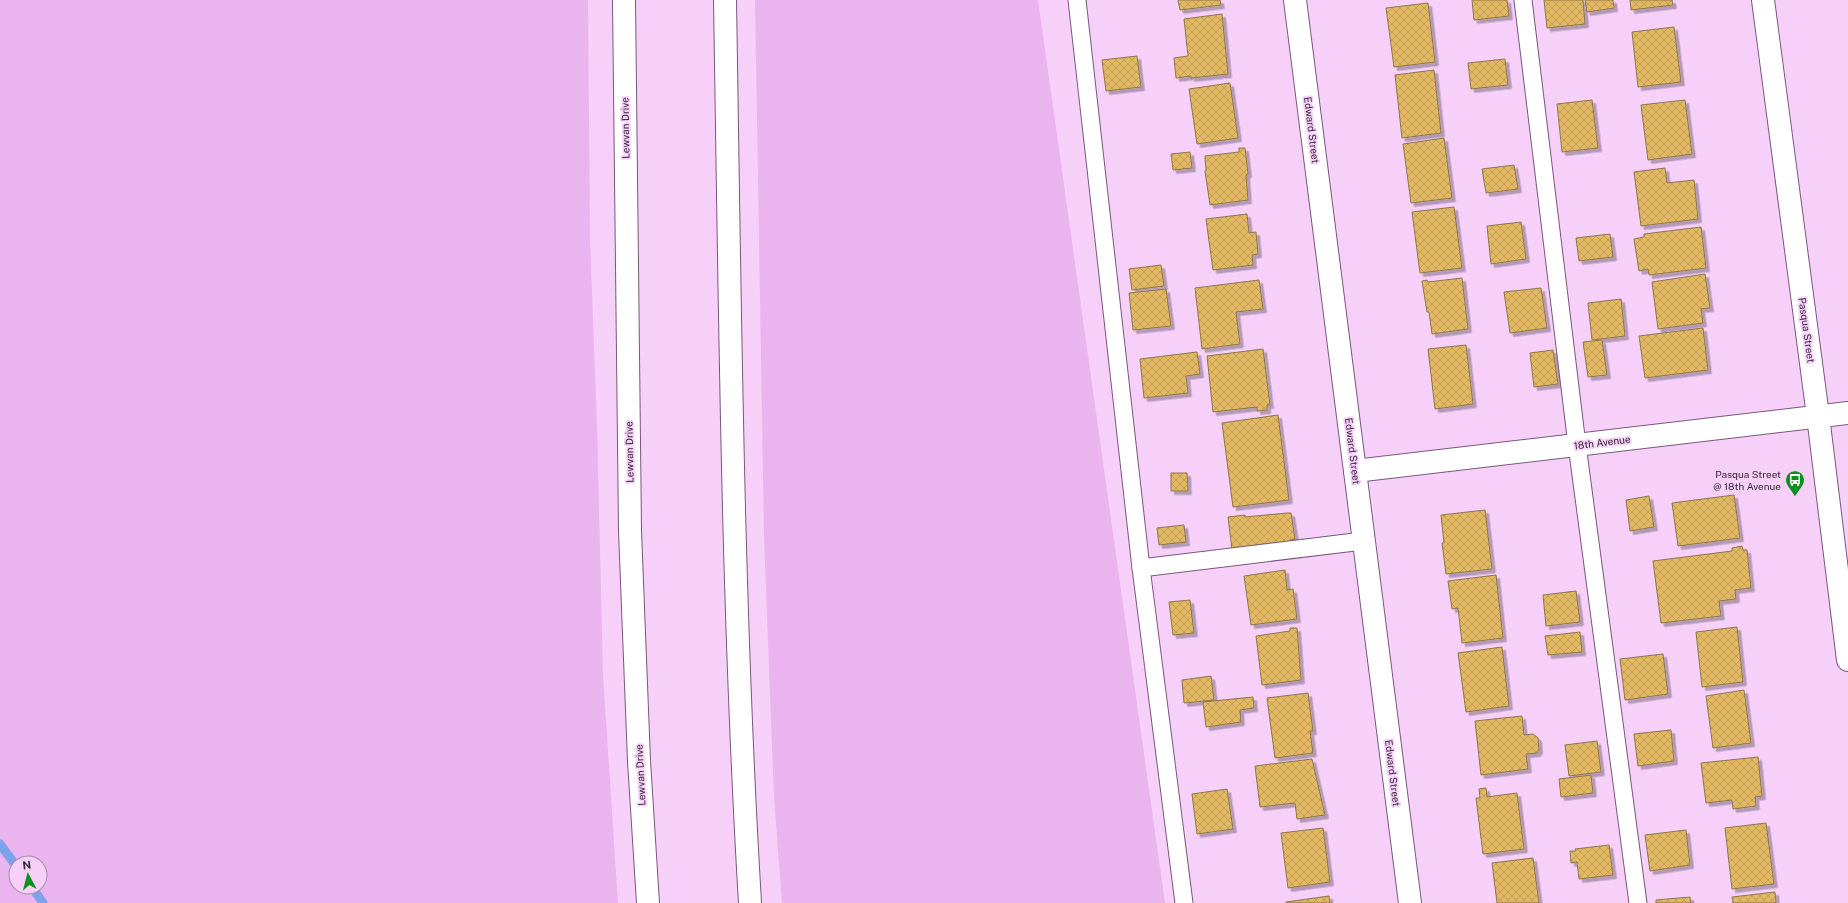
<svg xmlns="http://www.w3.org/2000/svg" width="1848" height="903" viewBox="0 0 1848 903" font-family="'Public Sans',sans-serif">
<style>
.grass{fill:#eab4ee;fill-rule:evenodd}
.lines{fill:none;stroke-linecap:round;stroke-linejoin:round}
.stream{stroke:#7da1ea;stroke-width:9}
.building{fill:url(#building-cross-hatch);stroke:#8c7649;filter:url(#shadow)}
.lane-casing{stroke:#79587c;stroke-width:19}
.street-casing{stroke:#79587c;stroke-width:24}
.secondary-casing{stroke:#79587c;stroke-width:24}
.lane{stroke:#fff;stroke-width:17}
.street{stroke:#fff;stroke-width:22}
.secondary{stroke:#fff;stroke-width:22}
.labels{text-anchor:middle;stroke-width:3.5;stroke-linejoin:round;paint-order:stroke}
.street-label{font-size:10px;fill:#342635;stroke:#f6d0f9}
.poi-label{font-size:10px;fill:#342635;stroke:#f6d0f9;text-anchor:end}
</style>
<defs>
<pattern id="building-cross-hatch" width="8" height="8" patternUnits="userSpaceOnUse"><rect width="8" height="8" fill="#e2b863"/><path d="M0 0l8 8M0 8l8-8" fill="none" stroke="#c29e57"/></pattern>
<filter id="shadow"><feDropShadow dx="3.5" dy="3.5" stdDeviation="0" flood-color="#0004"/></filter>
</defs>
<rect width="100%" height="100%" fill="#f6d0f9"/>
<g class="grass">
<path d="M0,0H588L590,239L597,427L603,675L618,903H0ZM16,863H40V887H16Z"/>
<path d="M755,0H1038L1165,903H782L774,798L764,537Z"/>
</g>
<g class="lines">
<g class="stream">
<path d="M0,844L16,866"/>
<path d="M32,887L43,903"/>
</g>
</g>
<g class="building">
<path d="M1178,0H1220L1221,5L1180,10Z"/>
<path d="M1472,0H1507L1509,16L1474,20Z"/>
<path d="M1544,0H1583L1585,24L1547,28Z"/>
<path d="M1585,0H1613L1614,8L1587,12Z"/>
<path d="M1630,0H1672L1673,5L1631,10Z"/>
<path d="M1428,3L1435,62L1394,67L1386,8Z"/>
<path d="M1222,14L1228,74L1191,78V76L1176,78L1174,58L1188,56L1184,19Z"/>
<path d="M1674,27L1681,82L1638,87L1632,32Z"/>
<path d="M1137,56L1141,87L1106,91L1102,60Z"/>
<path d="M1505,59L1508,85L1471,89L1468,63Z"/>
<path d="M1434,70L1441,133L1402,138L1395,75Z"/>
<path d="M1230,83L1238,138L1197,144L1189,89Z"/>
<path d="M1592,100L1598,148L1562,152L1557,104Z"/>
<path d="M1685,100L1692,154L1648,160L1641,105Z"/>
<path d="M1444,138L1452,198L1411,203L1403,144Z"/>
<path d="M1239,148H1245L1248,174L1246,175L1248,200L1210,205L1205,171H1206L1205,156L1239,152Z"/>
<path d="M1190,152L1192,168L1173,170L1171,154Z"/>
<path d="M1514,165L1518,189L1486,193L1482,169Z"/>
<path d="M1665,168L1667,183L1694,180L1698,219L1641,226L1634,172Z"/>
<path d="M1454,207L1462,268L1420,273L1412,212Z"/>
<path d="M1247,214L1249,233L1256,232L1258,254L1252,255L1253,265L1213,270L1206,219Z"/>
<path d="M1521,222L1526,259L1491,264L1487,226Z"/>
<path d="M1701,227L1706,268L1649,275L1648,269L1639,271L1634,239L1644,237V234Z"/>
<path d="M1610,234L1613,257L1579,261L1576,238Z"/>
<path d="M1161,265L1164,286L1132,290L1129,269Z"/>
<path d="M1705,274L1710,308L1701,309L1703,323L1658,329L1652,282Z"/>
<path d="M1462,278L1468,329L1432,334L1429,312H1427L1422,281L1427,280L1428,282Z"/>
<path d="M1259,280L1263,309L1236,312L1240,344L1202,349L1195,288Z"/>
<path d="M1541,288L1547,328L1510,333L1504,292Z"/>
<path d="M1166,289L1171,326L1133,330L1129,293Z"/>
<path d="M1621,299L1625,336L1592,340L1588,303Z"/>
<path d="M1703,328L1708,370L1645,378L1639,336Z"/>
<path d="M1602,340L1607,375L1588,377L1583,342Z"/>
<path d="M1466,345L1473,404L1435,409L1428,349Z"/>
<path d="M1263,349L1270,405H1267V410L1257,411V407L1213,412L1207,356Z"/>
<path d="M1553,350L1558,384L1534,387L1530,353Z"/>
<path d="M1197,352L1200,374L1186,376L1188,393L1144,398L1140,359Z"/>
<path d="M1278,415L1289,500L1233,507L1222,423Z"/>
<path d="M1171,473H1187L1188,491H1171Z"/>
<path d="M1734,495L1740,538L1678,546L1672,503Z"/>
<path d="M1649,496L1654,527L1630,531L1626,500Z"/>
<path d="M1485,510L1492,569L1446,574L1442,543H1444L1441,515Z"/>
<path d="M1287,513H1291L1295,539L1290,540L1291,546L1232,550L1228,517L1245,515V517Z"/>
<path d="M1184,525L1186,542L1159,545L1157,528Z"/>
<path d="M1742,546L1743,550H1747L1751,588L1735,590L1736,599L1719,601L1721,616L1661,623L1653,561L1732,551V548Z"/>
<path d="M1285,570L1287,590L1293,589L1297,619L1251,625L1244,576Z"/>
<path d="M1496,575L1503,638L1462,643L1458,608L1452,609L1448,581Z"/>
<path d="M1576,591L1580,622L1546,626L1543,595Z"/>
<path d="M1190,600L1194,633L1173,635L1169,602Z"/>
<path d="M1737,627L1743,682L1702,687L1696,632Z"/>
<path d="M1290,628H1297L1301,680L1262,685L1256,636L1290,631Z"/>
<path d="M1580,632L1582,652L1548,655L1545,636Z"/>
<path d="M1502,647L1509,706L1466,712L1458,653Z"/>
<path d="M1663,654L1668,694L1625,700L1620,659Z"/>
<path d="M1211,676L1214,700L1184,703L1182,680Z"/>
<path d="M1744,690L1751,743L1713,748L1706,696Z"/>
<path d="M1308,693L1313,731H1310L1313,753L1275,758L1267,698Z"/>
<path d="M1253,697L1254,708L1240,710L1241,722L1206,727L1203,702Z"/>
<path d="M1522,716L1524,735L1533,734L1538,738L1539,750L1537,753L1526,754L1528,769L1481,775L1475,721Z"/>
<path d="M1671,730L1674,761L1638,766L1634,734Z"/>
<path d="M1597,741L1601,772L1569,776L1565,745Z"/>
<path d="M1758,757L1762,796L1755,797L1756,806L1733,809L1732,800L1706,803L1701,763Z"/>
<path d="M1312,759L1325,815L1297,819L1295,803L1260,807L1255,766Z"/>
<path d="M1591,775L1593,793L1561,797L1559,779Z"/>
<path d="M1486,788L1487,797L1517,793L1524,849L1483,854L1476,798H1480L1479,789Z"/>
<path d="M1227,789L1233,829L1197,834L1192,794Z"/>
<path d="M1766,823L1774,884L1732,889L1725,828Z"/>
<path d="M1323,828L1330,882L1288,888L1281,833Z"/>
<path d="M1686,830L1690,865L1650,871L1645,835Z"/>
<path d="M1609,845L1613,875L1579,879L1577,862L1571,863L1570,851H1576L1575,849Z"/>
<path d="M1533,858L1539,903H1497L1492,863Z"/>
<path d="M1775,892L1776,903H1733L1732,897Z"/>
<path d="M1329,896L1330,903H1286V902Z"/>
<path d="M1690,897L1691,903H1656V900Z"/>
</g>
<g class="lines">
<defs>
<g id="lane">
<path d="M1077,0L1141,568L1184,903"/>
<path d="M1523,0L1577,445L1638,903"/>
<path d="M1141,568L1363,541"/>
</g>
<g id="street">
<path d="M1295,0L1410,903"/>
<path d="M1355,471L1848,413"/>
</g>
<g id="secondary">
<path d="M624,0L630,531L639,761L648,903"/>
<path d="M725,0C730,301 732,602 750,903"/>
<path d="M1763,0L1818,416L1848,660"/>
</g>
</defs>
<use href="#lane" class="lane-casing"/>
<use href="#street" class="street-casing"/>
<use href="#secondary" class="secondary-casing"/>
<use href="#lane" class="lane"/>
<use href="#street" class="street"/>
<use href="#secondary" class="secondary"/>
</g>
<defs>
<symbol id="bus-pin" viewBox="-11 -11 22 30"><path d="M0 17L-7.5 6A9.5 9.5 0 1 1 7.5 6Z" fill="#0b8f1e" stroke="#f6d0f9"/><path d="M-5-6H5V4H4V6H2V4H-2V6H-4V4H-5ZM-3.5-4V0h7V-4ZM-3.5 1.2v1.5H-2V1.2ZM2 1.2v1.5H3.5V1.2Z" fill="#fff"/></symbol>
</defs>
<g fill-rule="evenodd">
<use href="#bus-pin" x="1784" y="469" width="22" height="30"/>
</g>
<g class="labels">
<g class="street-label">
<text transform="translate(625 128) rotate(-91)" y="4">Lewvan Drive</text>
<text transform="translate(1312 130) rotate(83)" y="4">Edward Street</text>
<text transform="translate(1807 330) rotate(82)" y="4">Pasqua Street</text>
<text transform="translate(1602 442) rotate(-7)" y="4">18th Avenue</text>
<text transform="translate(1353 451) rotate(83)" y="4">Edward Street</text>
<text transform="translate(629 452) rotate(-91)" y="4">Lewvan Drive</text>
<text transform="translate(1393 773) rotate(83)" y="4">Edward Street</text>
<text transform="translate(640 775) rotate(-93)" y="4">Lewvan Drive</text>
</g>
<g class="poi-label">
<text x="1781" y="478">Pasqua Street<tspan x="1781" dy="12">@ 18th Avenue</tspan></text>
</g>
</g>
<g transform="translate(28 875) rotate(353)"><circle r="19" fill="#f6d0f9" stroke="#a88cab"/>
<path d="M0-3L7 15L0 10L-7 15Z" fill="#0b8f1e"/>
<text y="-6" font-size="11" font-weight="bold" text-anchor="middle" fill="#342635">N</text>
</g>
</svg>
